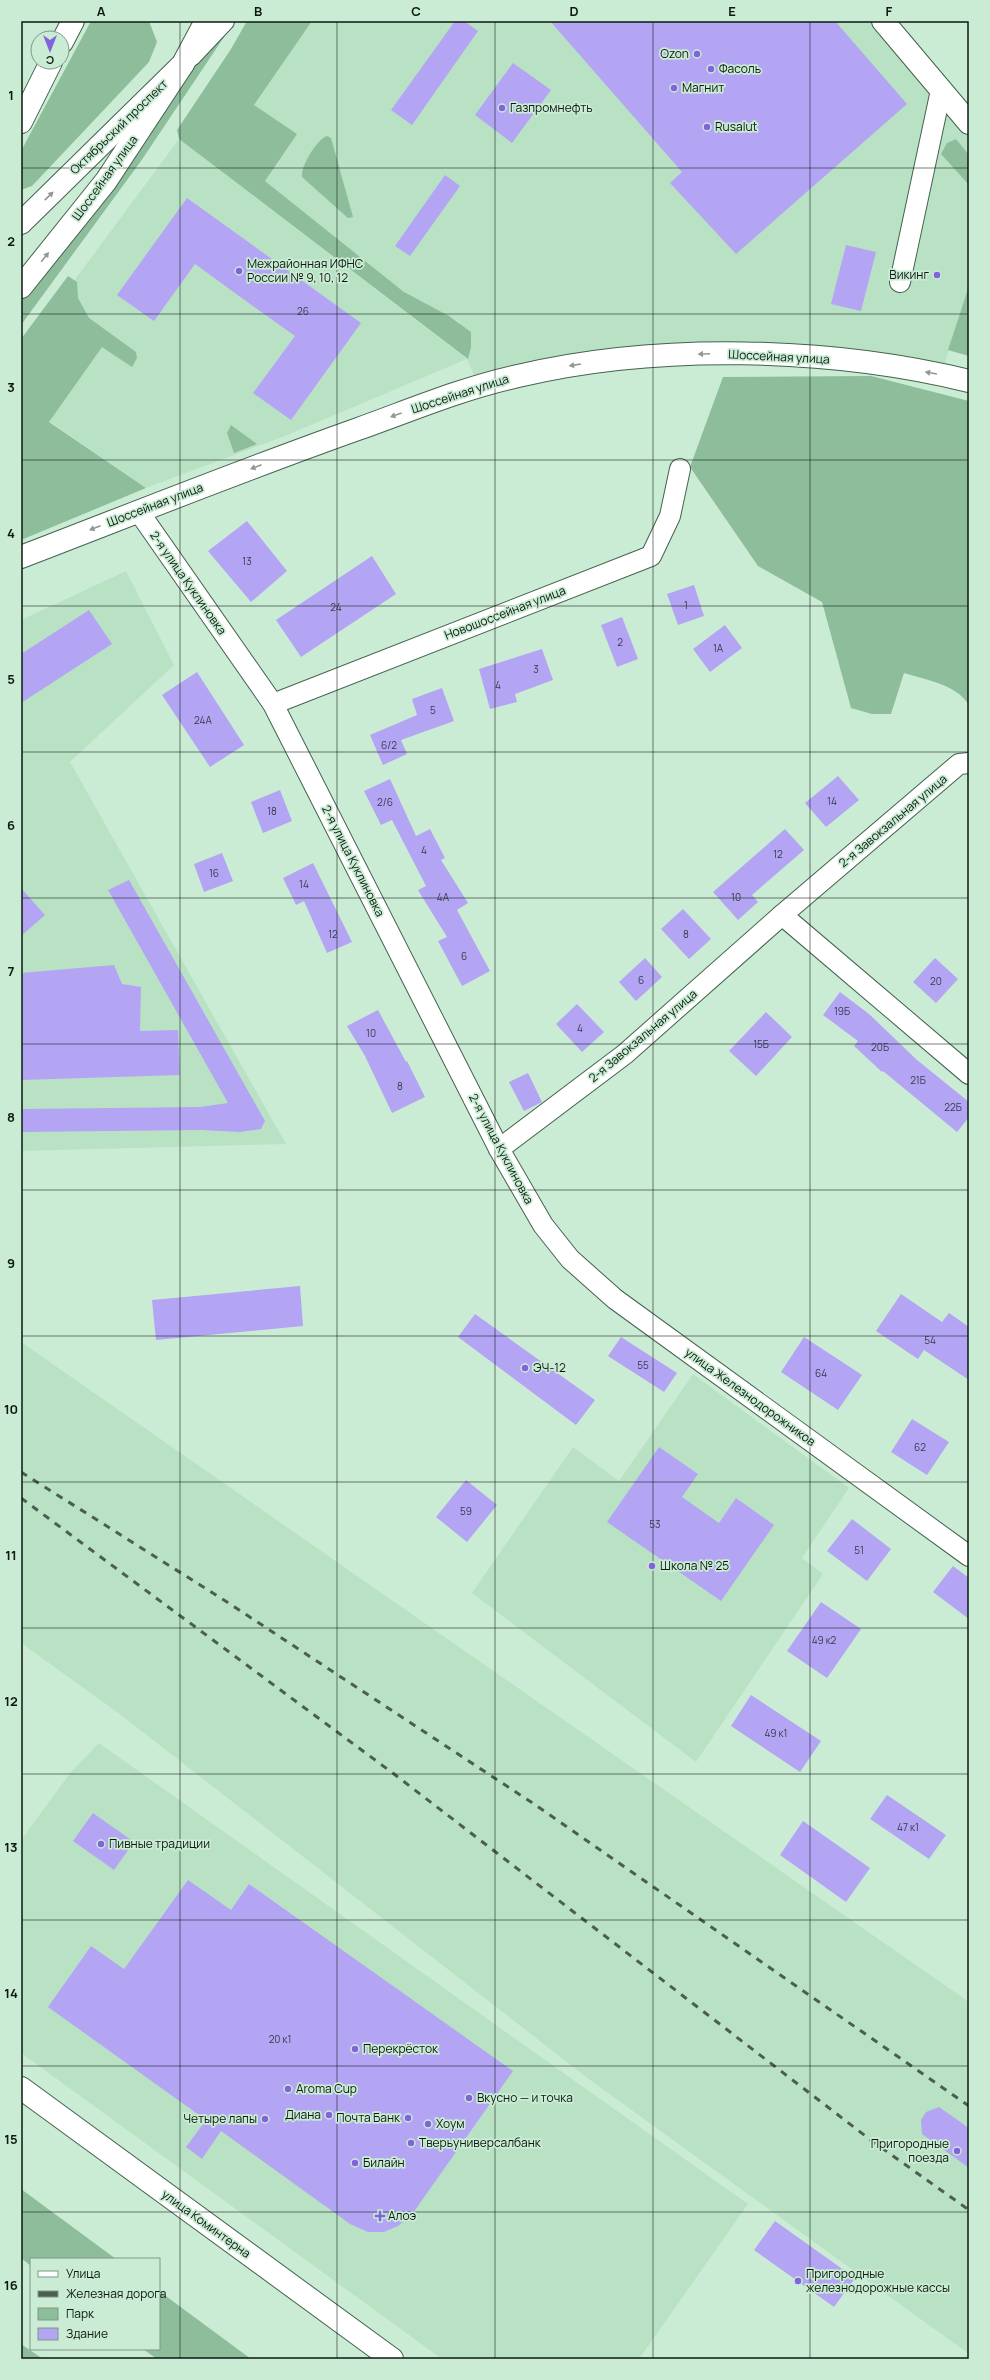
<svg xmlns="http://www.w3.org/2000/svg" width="990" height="2380" viewBox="0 0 990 2380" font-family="Manrope,sans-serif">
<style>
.built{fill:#b9e2c5}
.green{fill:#8dbd9b}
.building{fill:#b3a5f4}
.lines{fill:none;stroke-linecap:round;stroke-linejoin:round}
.minor-casing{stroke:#44624e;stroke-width:22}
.major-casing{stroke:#44624e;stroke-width:24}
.minor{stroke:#fff;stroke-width:20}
.major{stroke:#fff;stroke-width:22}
.rail{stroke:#4b5e51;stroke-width:3;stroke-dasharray:7 7;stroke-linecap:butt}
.oneway{fill:#929793}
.grid{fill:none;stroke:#0c1810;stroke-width:1;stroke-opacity:0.55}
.poi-dot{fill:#8262dd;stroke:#caecd4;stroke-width:1.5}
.labels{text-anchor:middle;stroke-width:3.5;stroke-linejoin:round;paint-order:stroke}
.number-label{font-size:10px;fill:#363b49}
.poi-label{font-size:12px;fill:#0c1810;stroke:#caecd4;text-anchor:start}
.street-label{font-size:12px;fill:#0c1810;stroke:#caecd4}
.neatline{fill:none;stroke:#0c1810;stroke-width:1.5}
.grid-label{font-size:13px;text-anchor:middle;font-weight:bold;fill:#0c1810}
</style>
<rect width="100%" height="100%" fill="#caecd4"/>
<g class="built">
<path d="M312,21H883L969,123V287L941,375L721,354L479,386L467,359L285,436L146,488L33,410L45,320L179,139L467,359L459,322L404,292L265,181L254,105Z"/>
<path d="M126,571L174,665L70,762L286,1144L21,1151V620Z"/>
<path d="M21,1342L969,2002V2354L590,2080L117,1712L21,1643Z"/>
<path d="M693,1374L849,1488L802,1558L823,1574L696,1762L472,1593L573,1447L619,1481Z"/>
<path d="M99,1743L748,2204L639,2359H442L21,2053V1840L71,1772Z"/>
</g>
<g class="green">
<path d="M91,21H149L157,42L149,62L32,186L21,190V151Z"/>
<path d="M247,21H312L254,105L297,134L265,181L404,292L449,316L471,332V347L468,359L179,139L177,130L231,49Z"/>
<path d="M226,34L141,161L21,325V287L183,64Z"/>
<path d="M327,136L331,138L353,217L348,218L302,177C300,167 317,139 327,136Z"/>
<path d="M956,139L969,155V185L941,154L947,143Z"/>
<path d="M68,276L77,282L78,298L89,318L136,352L137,358L132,367L102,347L49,422L146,488L21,540V339Z"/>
<path d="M969,286V356L948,350Z"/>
<path d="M871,376L969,401V705C956,684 926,680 904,673L891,714H872L851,708L822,602L758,566L690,467L723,377Z"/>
<path d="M231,425L257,444L234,453L227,433Z"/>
<path d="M21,2189L116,2259H31V2266L21,2258Z"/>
<path d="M159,2291L251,2359H157L143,2349H159Z"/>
<path d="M21,2344L43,2359H21Z"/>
</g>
<g class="building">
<path d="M455,21H464L478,31L412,125L391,110Z"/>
<path d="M550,21H835L907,104L736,254L670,183L682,172Z"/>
<path d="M513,63L551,90L512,143L475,115Z"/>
<path d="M445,175L460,186L410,256L395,246Z"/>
<path d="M187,198L361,323L291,420L253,393L295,336L246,301L195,264L154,321L117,295Z"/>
<path d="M846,245L876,252L861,311L831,304Z"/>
<path d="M247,521L287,571L251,602L208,551Z"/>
<path d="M372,556L396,594L301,657L276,620Z"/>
<path d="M694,585L704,616L678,625L667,594Z"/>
<path d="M89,610L112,644L21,703V654Z"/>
<path d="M622,617L638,659L617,667L601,625Z"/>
<path d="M725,625L742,648L710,672L693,649Z"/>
<path d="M542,649L553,680L515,694L517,702L490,709L479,669Z"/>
<path d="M197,672L244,745L210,767L162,695Z"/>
<path d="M442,688L454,721L401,740L407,754L383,765L370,735L417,715L412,699Z"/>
<path d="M838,776L859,800L826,827L805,803Z"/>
<path d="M390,779L416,836L430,829L445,858L441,860L468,903L457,910L490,971L462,986L438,941L447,937L418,890L426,886L392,820L381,825L364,791Z"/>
<path d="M280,790L292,821L263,833L251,802Z"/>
<path d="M785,829L804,850L752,895L758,902L738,920L713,892Z"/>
<path d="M222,853L233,881L204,892L194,864Z"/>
<path d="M313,863L352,942L327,953L304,901L296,905L283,878Z"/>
<path d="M129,880L265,1121L261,1129L240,1132L201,1130L21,1132V1109L200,1107L228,1103L108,890Z"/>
<path d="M21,888L45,915L21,936Z"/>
<path d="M683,909L711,939L689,959L661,929Z"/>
<path d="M645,958L662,977L636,1001L619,982Z"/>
<path d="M935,958L958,979L936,1003L913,982Z"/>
<path d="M114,965L122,984L141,987L140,1031L178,1030L180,1075L21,1080V973Z"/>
<path d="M840,992L869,1014L917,1060L969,1102V1117L957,1132L883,1071L882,1072L854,1046L858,1041L823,1015Z"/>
<path d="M577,1004L604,1032L582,1052L556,1024Z"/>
<path d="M378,1010L406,1062L407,1061L425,1097L392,1113L365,1056L347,1026Z"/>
<path d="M766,1012L792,1037L756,1076L729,1051Z"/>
<path d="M528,1073L542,1102L524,1111L509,1082Z"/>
<path d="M300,1286L303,1326L156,1340L152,1300Z"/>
<path d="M901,1294L942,1322L949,1313L969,1327V1380L924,1350L918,1359L876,1331Z"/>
<path d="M475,1314L595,1400L576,1425L458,1337Z"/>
<path d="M621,1337L677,1373L664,1392L608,1356Z"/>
<path d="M804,1337L862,1375L838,1410L781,1372Z"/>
<path d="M912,1419L949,1442L927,1475L891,1452Z"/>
<path d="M659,1447L698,1474L682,1497L719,1523L736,1498L774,1525L721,1601L607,1522Z"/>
<path d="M466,1480L497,1505L467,1542L436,1517Z"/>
<path d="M852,1519L891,1549L867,1581L827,1551Z"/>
<path d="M953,1566L969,1578V1619L933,1592Z"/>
<path d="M821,1602L861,1629L827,1678L787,1651Z"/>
<path d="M751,1695L821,1741L800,1772L731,1726Z"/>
<path d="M887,1795L946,1835L929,1859L870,1819Z"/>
<path d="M93,1813L134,1842L114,1870L73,1841Z"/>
<path d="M803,1821L870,1868L846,1902L780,1855Z"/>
<path d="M188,1880L231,1910L249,1884L513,2071L413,2213L398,2226L384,2232H368L350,2224L221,2131L202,2159L186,2147L206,2120L48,2007L91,1946L124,1969Z"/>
<path d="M939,2107L969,2128V2168L922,2134L921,2120L926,2112Z"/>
<path d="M775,2221L855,2278L834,2307L754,2250Z"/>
</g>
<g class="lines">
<defs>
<g id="minor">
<path d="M191,56L224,21"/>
<path d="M900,282L941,90"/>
<path d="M139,512L273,704L499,1149L543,1225L570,1259L615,1299L969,1556"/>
<path d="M273,704L651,556L670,516L680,469"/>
<path d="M782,915L969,1074"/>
<path d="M499,1149L625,1054L782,915L959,764L969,763"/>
</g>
<g id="major">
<path d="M883,21L969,123"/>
<path d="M62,42L73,21"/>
<path d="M21,122L51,62"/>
<path d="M21,223L183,64L206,21"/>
<path d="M21,287L106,181L183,64"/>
<path d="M21,557C133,514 245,469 358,429C411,410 463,388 518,376C658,343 829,347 969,381"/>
<path d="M21,2088L392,2359"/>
</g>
</defs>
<use href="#minor" class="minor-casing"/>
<use href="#major" class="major-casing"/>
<use href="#minor" class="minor"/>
<use href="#major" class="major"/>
<g class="rail">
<path d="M21,1472L227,1602L534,1804L969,2106"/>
<path d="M21,1498L394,1774L872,2141L969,2210"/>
</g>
</g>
<defs><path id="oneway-solid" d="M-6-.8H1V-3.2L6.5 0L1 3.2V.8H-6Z"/></defs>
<g class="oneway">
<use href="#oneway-solid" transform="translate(49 196) rotate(-44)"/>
<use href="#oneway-solid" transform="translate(45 257) rotate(-51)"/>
<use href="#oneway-solid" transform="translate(704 354) rotate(177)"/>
<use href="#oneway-solid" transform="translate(575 365) rotate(171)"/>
<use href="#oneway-solid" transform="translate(931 373) rotate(-170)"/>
<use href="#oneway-solid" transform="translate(396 415) rotate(160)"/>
<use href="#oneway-solid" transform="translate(256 467) rotate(159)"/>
<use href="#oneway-solid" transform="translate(95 528) rotate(159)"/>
</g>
<path class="grid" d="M180,21V2359M337,21V2359M495,21V2359M653,21V2359M810,21V2359M21,168H969M21,314H969M21,460H969M21,606H969M21,752H969M21,898H969M21,1044H969M21,1190H969M21,1336H969M21,1482H969M21,1628H969M21,1774H969M21,1920H969M21,2066H969M21,2212H969"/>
<g class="poi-dot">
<circle cx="697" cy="54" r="4"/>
<circle cx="711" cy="69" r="4"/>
<circle cx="674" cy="88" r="4"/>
<circle cx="502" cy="108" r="4"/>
<circle cx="707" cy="127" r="4"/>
<circle cx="239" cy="271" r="4"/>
<circle cx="937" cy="275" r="4"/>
<circle cx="525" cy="1368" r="4"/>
<circle cx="652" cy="1566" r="4"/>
<circle cx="101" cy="1844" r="4"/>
<circle cx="355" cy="2049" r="4"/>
<circle cx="288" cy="2089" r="4"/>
<circle cx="469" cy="2098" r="4"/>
<circle cx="329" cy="2115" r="4"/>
<circle cx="408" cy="2118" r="4"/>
<circle cx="265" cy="2119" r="4"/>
<circle cx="428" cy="2124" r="4"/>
<circle cx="411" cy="2143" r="4"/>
<circle cx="957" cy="2151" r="4"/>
<circle cx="355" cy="2163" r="4"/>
<path d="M378 2210h4v4h4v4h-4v4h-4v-4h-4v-4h4z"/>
<circle cx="798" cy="2281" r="4"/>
</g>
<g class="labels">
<g class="number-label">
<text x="303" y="315">26</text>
<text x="247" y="565">13</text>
<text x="686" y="609">1</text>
<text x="336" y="611">24</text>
<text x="620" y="646">2</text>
<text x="718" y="652">1А</text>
<text x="536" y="673">3</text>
<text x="498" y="689">4</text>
<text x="433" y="714">5</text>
<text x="203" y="724">24А</text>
<text x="389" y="749">6/2</text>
<text x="832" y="805">14</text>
<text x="385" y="806">2/6</text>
<text x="272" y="815">18</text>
<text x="424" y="854">4</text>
<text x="778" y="858">12</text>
<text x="214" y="877">16</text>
<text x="304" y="888">14</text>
<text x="443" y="901">4А</text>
<text x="736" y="901">10</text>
<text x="333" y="938">12</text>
<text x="686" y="938">8</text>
<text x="464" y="960">6</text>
<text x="641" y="984">6</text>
<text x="936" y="985">20</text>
<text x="842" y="1015">19Б</text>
<text x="580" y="1032">4</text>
<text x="371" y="1037">10</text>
<text x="761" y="1048">15Б</text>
<text x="880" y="1051">20Б</text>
<text x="918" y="1084">21Б</text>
<text x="400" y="1090">8</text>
<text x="953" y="1111">22Б</text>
<text x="930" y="1344">54</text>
<text x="643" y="1369">55</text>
<text x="821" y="1377">64</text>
<text x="920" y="1451">62</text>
<text x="466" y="1515">59</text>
<text x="655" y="1528">53</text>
<text x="859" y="1554">51</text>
<text x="824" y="1644">49 к2</text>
<text x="776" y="1737">49 к1</text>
<text x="908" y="1831">47 к1</text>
<text x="280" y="2043">20 к1</text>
</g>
<g class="poi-label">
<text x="689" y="58" text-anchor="end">Ozon</text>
<text x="719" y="73">Фасоль</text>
<text x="682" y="92">Магнит</text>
<text x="510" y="112">Газпромнефть</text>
<text x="715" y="131">Rusalut</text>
<text x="247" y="268">Межрайонная ИФНС<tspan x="247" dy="14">России № 9, 10, 12</tspan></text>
<text x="929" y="279" text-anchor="end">Викинг</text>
<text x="533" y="1372">ЭЧ-12</text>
<text x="660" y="1570">Школа № 25</text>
<text x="109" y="1848">Пивные традиции</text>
<text x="363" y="2053">Перекрёсток</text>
<text x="296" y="2093">Aroma Cup</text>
<text x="477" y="2102">Вкусно — и точка</text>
<text x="321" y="2119" text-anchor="end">Диана</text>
<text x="400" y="2122" text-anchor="end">Почта Банк</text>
<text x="257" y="2123" text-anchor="end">Четыре лапы</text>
<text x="436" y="2128">Хоум</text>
<text x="419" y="2147">Тверьуниверсалбанк</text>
<text x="949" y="2148" text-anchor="end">Пригородные<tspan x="949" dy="14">поезда</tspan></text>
<text x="363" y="2167">Билайн</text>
<text x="388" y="2220">Алоэ</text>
<text x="806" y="2278">Пригородные<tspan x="806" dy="14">железнодорожные кассы</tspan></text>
</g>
<g class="street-label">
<text transform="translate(119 127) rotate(-44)" y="4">Октябрьский проспект</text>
<text transform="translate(105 178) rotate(-54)" y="4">Шоссейная улица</text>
<text transform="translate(779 357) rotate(3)" y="4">Шоссейная улица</text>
<text transform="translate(460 394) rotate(-18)" y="4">Шоссейная улица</text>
<text transform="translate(155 505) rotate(-21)" y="4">Шоссейная улица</text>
<text transform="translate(188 583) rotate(55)" y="4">2-я улица Куклиновка</text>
<text transform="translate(505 613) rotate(-21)" y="4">Новошоссейная улица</text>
<text transform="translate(893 821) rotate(-40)" y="4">2-я Завокзальная улица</text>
<text transform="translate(353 861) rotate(63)" y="4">2-я улица Куклиновка</text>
<text transform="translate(643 1036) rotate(-40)" y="4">2-я Завокзальная улица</text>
<text transform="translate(501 1149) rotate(62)" y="4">2-я улица Куклиновка</text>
<text transform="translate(750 1397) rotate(36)" y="4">улица Железнодорожников</text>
<text transform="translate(206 2224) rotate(36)" y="4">улица Коминтерна</text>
</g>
</g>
<rect width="990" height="2380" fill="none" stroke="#caecd4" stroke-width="44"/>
<rect x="30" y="2258" width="130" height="92" fill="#caecd4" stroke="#7e9786"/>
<rect x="38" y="2271" width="20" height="6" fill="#ffffff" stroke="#7e9786"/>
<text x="66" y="2278" font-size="12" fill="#0c1810">Улица</text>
<rect x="38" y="2291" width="20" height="6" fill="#4b5e51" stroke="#7e9786"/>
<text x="66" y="2298" font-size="12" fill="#0c1810">Железная дорога</text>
<rect x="38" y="2308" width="20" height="12" fill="#8dbd9b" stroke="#7e9786"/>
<text x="66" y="2318" font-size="12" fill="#0c1810">Парк</text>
<rect x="38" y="2328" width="20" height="12" fill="#b3a5f4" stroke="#7e9786"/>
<text x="66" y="2338" font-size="12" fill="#0c1810">Здание</text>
<g transform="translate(50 50) rotate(180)"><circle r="19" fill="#caecd4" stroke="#7e9786"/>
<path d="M0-3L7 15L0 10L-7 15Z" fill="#8262dd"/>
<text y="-6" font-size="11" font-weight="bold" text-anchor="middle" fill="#0c1810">С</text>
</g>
<rect x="22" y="22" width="946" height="2336" class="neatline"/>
<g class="grid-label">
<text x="101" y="16">A</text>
<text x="258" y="16">B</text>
<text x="416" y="16">C</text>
<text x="574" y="16">D</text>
<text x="732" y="16">E</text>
<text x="889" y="16">F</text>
<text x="11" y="100">1</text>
<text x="11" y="246">2</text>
<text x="11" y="392">3</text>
<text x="11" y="538">4</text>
<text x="11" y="684">5</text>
<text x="11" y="830">6</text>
<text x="11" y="976">7</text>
<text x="11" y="1122">8</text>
<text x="11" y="1268">9</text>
<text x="11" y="1414">10</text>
<text x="11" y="1560">11</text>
<text x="11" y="1706">12</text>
<text x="11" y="1852">13</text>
<text x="11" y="1998">14</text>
<text x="11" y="2144">15</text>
<text x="11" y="2290">16</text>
</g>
</svg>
